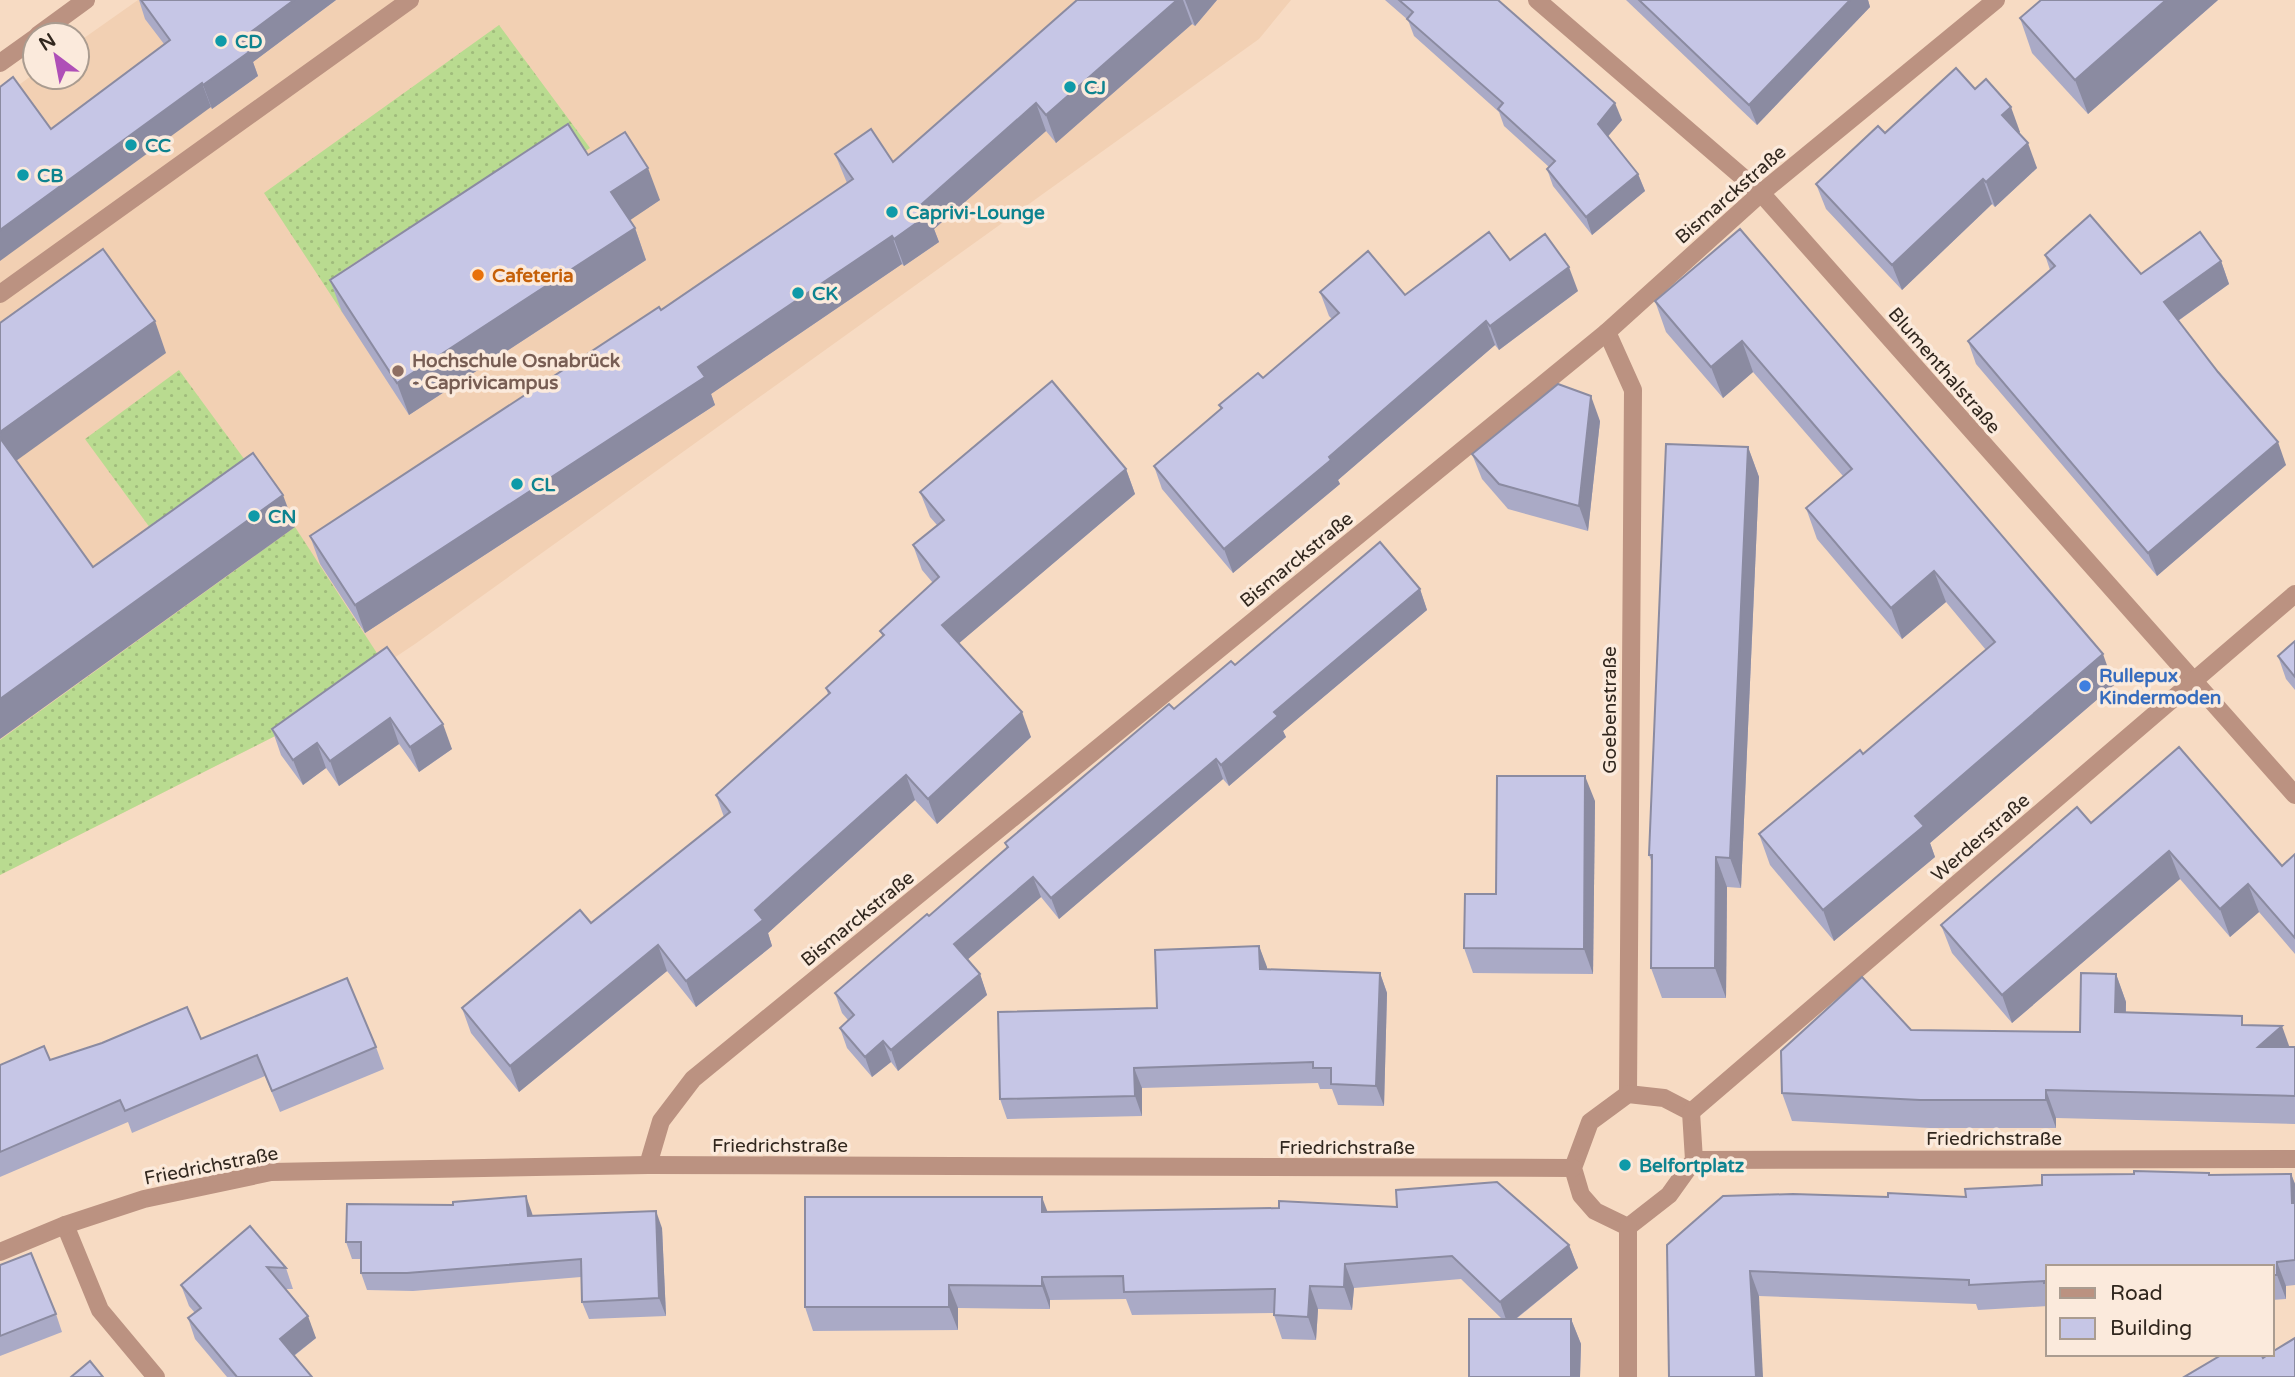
<svg xmlns="http://www.w3.org/2000/svg" width="2295" height="1377" viewBox="0 0 2295 1377" font-family="'Varela Round',sans-serif">
<style>
.built{fill:#f2d0b3}
.grass{fill:url(#grass-dots)}
.lines{fill:none;stroke-linecap:round;stroke-linejoin:round}
.minor{stroke:#bb9281;stroke-width:18}
.wall{fill:#aaaac6}
.shaded-wall{fill:#8b8ba1}
.building{fill:#c6c6e6;stroke:#8b8ba1;stroke-width:2}
.culture-dot{fill:#0f9aa8;stroke:#fbeadc;stroke-width:2.5}
.food-dot{fill:#e8710a;stroke:#fbeadc;stroke-width:2.5}
.education-dot{fill:#8d6e63;stroke:#fbeadc;stroke-width:2.5}
.shop-dot{fill:#3f7fe0;stroke:#fbeadc;stroke-width:2.5}
.labels{text-anchor:middle;stroke-width:7;stroke-linejoin:round;paint-order:stroke}
.culture-label{font-size:19px;font-weight:bold;fill:#0d838f;stroke:#fbeadc;text-anchor:start}
.street-label{font-size:19px;fill:#31271e;stroke:#fbeadc}
.food-label{font-size:19px;font-weight:bold;fill:#c56008;stroke:#fbeadc;text-anchor:start}
.education-label{font-size:19px;font-weight:bold;fill:#785e54;stroke:#fbeadc;text-anchor:start}
.shop-label{font-size:19px;font-weight:bold;fill:#366cbe;stroke:#fbeadc;text-anchor:start}
</style>
<defs>
<pattern id="grass-dots" width="8" height="8" patternUnits="userSpaceOnUse" patternTransform="scale(1.75)"><rect width="8" height="8" fill="#b9db90"/><path d="M2 2h.1M6 6h.1" fill="none" stroke="#a0bc7c" stroke-width="1.8" stroke-linecap="round"/></pattern>
</defs>
<rect width="100%" height="100%" fill="#f7dbc3"/>
<path class="built" d="M138,0H1291L1259,39L415,644L283,732L0,875V99L35,73V77H77V43Z"/>
<g class="grass">
<path d="M499,25L590,148L464,232L445,204L345,269L364,298L342,312L264,193Z"/>
<path d="M179,370L250,467L156,536L85,439Z"/>
<path d="M295,527L384,664L283,732L0,875V740Z"/>
</g>
<g class="lines">
<g class="minor">
<path d="M1537,0L1761,193L2295,795"/>
<path d="M38,35L86,0"/>
<path d="M0,63L35,38"/>
<path d="M0,294L410,0"/>
<path d="M1607,332L1633,390L1628,1094"/>
<path d="M1628,1094L1664,1098L1691,1112L1694,1160L1669,1195L1628,1227L1595,1211L1581,1195L1573,1168L1590,1122Z"/>
<path d="M1691,1112L2295,594"/>
<path d="M1694,1160L2295,1159"/>
<path d="M648,1165L661,1121L693,1079L1607,332L1761,193L1996,0"/>
<path d="M65,1225L100,1310L156,1377"/>
<path d="M0,1252L65,1225L144,1199L271,1172L648,1165L1573,1168"/>
<path d="M1628,1377V1227"/>
</g>
</g>
<g class="wall">
<path d="M139,0H336L253,62L258,76L212,109L211,107L51,129L164,44L145,19Z"/>
<path d="M1077,0H1217L1195,26L1192,24L1056,143L1046,131L934,229L939,242L904,266L902,264L711,394L715,405L365,633L320,564L310,536L661,310L847,183L835,154L893,162Z"/>
<path d="M1385,0H1498L1622,120L1608,136L1638,174L1645,191L1592,235L1553,186L1547,169L1549,167L1504,126L1499,112L1414,36L1408,20Z"/>
<path d="M1626,0H1868L1870,7L1757,125Z"/>
<path d="M2041,0H2218L2088,114L2032,53L2020,18Z"/>
<path d="M1975,89L2020,132L2019,133L2037,168L1995,207L1992,204L1902,290L1826,209L1816,184Z"/>
<path d="M588,155L660,200L629,220L635,228L646,260L409,415L342,312L330,280Z"/>
<path d="M1740,229L2114,685L1930,843L1935,857L1834,941L1770,865L1759,834L1863,754L1986,650L1946,602L1902,639L1817,539L1806,508L1843,476L1753,372L1723,398L1666,332L1655,301Z"/>
<path d="M2045,255L2141,274L2221,261L2229,284L2178,321L2286,465L2157,576L1976,364L1968,341L2050,270Z"/>
<path d="M1510,260L1578,291L1499,350L1495,345L1338,480L1340,484L1233,573L1162,489L1154,466L1221,409L1219,405L1263,378L1332,319L1329,316L1320,292L1405,295Z"/>
<path d="M1600,421L1588,531L1508,509L1482,479L1472,454Z"/>
<path d="M1748,447L1759,477L1741,888L1727,887L1726,998H1662L1651,968L1652,863L1649,855Z"/>
<path d="M1126,469L1135,494L959,643L1031,737L937,824L915,800L768,933L772,946L696,1007L667,971L519,1092L471,1033L462,1008L591,923L724,817L716,795L828,694L826,688L883,637L880,631L933,583L922,570L913,545L937,525L930,517L920,492Z"/>
<path d="M1420,589L1427,610L1283,731L1286,737L1229,786L1223,779L1059,919L1041,897L967,960L980,974L987,995L898,1071L891,1062L872,1077L847,1048L840,1028L848,1020L842,1013L835,993L929,916L1007,848L1005,843L1174,709L1235,665Z"/>
<path d="M2295,641V690L2286,679L2278,656Z"/>
<path d="M387,647L452,749L419,772L399,744L339,786L326,768L303,785L281,755L272,729Z"/>
<path d="M1595,801L1593,974L1473,973L1464,948L1496,894Z"/>
<path d="M2091,823L2282,866L2295,854V954L2259,912L2230,937L2180,879L2012,1023L1952,953L1941,925Z"/>
<path d="M1259,946L1267,969L1380,973L1387,993L1384,1106L1338,1105L1332,1089H1320L1318,1083L1142,1088V1116L1007,1119L1000,1099L1157,1008Z"/>
<path d="M2116,974L2126,1002V1013L2245,1025L2290,1047H2295V1124L2056,1118V1128H1930L1792,1121L1782,1093L1911,1030L2080,1032Z"/>
<path d="M201,1039L376,1047L384,1069L280,1112L265,1076L132,1133L128,1122L0,1177V1065L50,1060Z"/>
<path d="M2209,1173L2210,1175L2291,1174L2295,1184V1285L2286,1286V1299L2272,1300V1267H2048V1306L1978,1310L1976,1304L1759,1296L1667,1245L1888,1197H1966L2042,1185Z"/>
<path d="M1048,1212L1569,1245L1578,1268L1516,1319H1571L1581,1344L1580,1377H1469L1502,1319L1461,1279L1354,1288L1352,1310L1318,1309L1316,1340L1282,1339L1274,1315V1313L1132,1315L1126,1299L1050,1300V1309L958,1308V1330L813,1331L805,1307Z"/>
<path d="M532,1213L533,1216L662,1228L666,1316L589,1319L582,1302L581,1277L413,1291L367,1290L361,1273V1259H352L346,1242Z"/>
<path d="M250,1226L286,1268L293,1289H285L316,1338L294,1356L312,1377H227L195,1339L188,1318L195,1313L189,1306L181,1285Z"/>
<path d="M0,1265L56,1314L62,1332L0,1356Z"/>
</g>
<g class="shaded-wall">
<path d="M294,0H336L253,62L258,76L212,109L203,85L240,40Z"/>
<path d="M1177,0H1183L1192,24L1056,143L1046,115Z"/>
<path d="M1185,0H1217L1195,26Z"/>
<path d="M1850,0H1868L1870,7L1757,125L1749,105Z"/>
<path d="M2166,0H2218L2088,114L2075,80Z"/>
<path d="M202,83L211,107L0,261V230Z"/>
<path d="M1036,103L1046,131L934,229L939,242L904,266L894,239L922,204Z"/>
<path d="M1615,103L1622,120L1604,141L1598,124Z"/>
<path d="M2011,107L2020,132L2012,140L2002,115Z"/>
<path d="M2028,143L2037,168L1995,207L1986,182Z"/>
<path d="M648,168L660,200L623,225L611,192Z"/>
<path d="M1638,174L1645,191L1592,235L1586,217Z"/>
<path d="M1983,179L1992,204L1902,290L1892,265Z"/>
<path d="M635,228L646,260L409,415L397,383Z"/>
<path d="M892,236L902,264L711,394L715,405L365,633L355,605L698,367Z"/>
<path d="M2221,261L2229,284L2172,325L2164,302Z"/>
<path d="M1569,267L1578,291L1499,350L1490,326Z"/>
<path d="M155,321L166,353L9,466L0,443V432Z"/>
<path d="M1486,321L1495,345L1338,480L1340,484L1233,573L1224,549L1329,457Z"/>
<path d="M1742,341L1753,372L1723,398L1711,367Z"/>
<path d="M1591,396L1600,421L1588,531L1579,506Z"/>
<path d="M2278,442L2286,465L2157,576L2148,553Z"/>
<path d="M1748,447L1759,477L1741,888L1730,858Z"/>
<path d="M1126,469L1135,494L951,650L942,625Z"/>
<path d="M283,495L295,527L0,739V699Z"/>
<path d="M1934,571L1946,602L1902,639L1891,608Z"/>
<path d="M1420,589L1427,610L1283,731L1286,737L1229,786L1221,765L1274,712Z"/>
<path d="M2103,654L2114,685L1930,843L1935,857L1834,941L1823,910L1915,816Z"/>
<path d="M1022,712L1031,737L937,824L928,799Z"/>
<path d="M390,718L399,744L339,786L330,761Z"/>
<path d="M443,724L452,749L419,772L410,747Z"/>
<path d="M317,743L326,768L303,785L293,760Z"/>
<path d="M1216,759L1223,779L1059,919L1051,898Z"/>
<path d="M906,775L915,800L768,933L772,946L696,1007L686,981L755,910Z"/>
<path d="M1585,776L1595,801L1593,974L1584,949Z"/>
<path d="M2169,851L2180,879L2012,1023L2002,995Z"/>
<path d="M1716,857L1727,887L1726,998L1715,968Z"/>
<path d="M1033,877L1041,897L961,965L954,944Z"/>
<path d="M2248,884L2259,912L2230,937L2220,909Z"/>
<path d="M658,945L667,971L519,1092L510,1066Z"/>
<path d="M1259,946L1267,967L1268,990L1260,969Z"/>
<path d="M1380,973L1387,993L1384,1106L1376,1086Z"/>
<path d="M980,974L987,995L898,1071L891,1050Z"/>
<path d="M2116,974L2126,1002L2125,1041L2115,1012Z"/>
<path d="M2282,1026L2292,1054L2258,1047Z"/>
<path d="M883,1041L891,1062L872,1077L865,1057Z"/>
<path d="M1134,1068L1142,1088V1116L1135,1096Z"/>
<path d="M2046,1090L2056,1118V1128L2046,1100Z"/>
<path d="M2291,1174L2295,1184V1212L2292,1203Z"/>
<path d="M526,1196L532,1213L534,1234L528,1216Z"/>
<path d="M1042,1197L1051,1221L1042,1212Z"/>
<path d="M656,1211L662,1228L666,1316L659,1298Z"/>
<path d="M1569,1245L1578,1268L1508,1325L1500,1302Z"/>
<path d="M2277,1262L2286,1286V1299L2277,1275Z"/>
<path d="M1345,1264L1354,1288L1352,1310L1344,1287Z"/>
<path d="M1750,1271L1759,1296L1763,1377H1756Z"/>
<path d="M1042,1277L1050,1300V1309L1042,1286Z"/>
<path d="M949,1285L958,1308V1330L949,1307Z"/>
<path d="M1310,1286L1318,1309L1316,1340L1308,1317Z"/>
<path d="M308,1316L316,1338L288,1360L280,1339Z"/>
<path d="M1571,1319L1581,1344L1580,1377H1571Z"/>
</g>
<g class="building">
<path d="M141,0H294L240,40L249,52L203,85L202,83L0,230V87L13,77L51,129L170,40Z"/>
<path d="M1077,0H1177L1046,115L1036,103L922,204L929,214L894,239L892,236L698,367L705,377L355,605L310,536L659,307L661,310L853,179L835,154L871,129L893,162Z"/>
<path d="M1399,0H1498L1615,103L1598,124L1638,174L1586,217L1547,169L1555,161L1498,109L1503,103L1407,19L1413,12Z"/>
<path d="M1639,0H1850L1749,105Z"/>
<path d="M2041,0H2166L2075,80L2020,18Z"/>
<path d="M1956,68L1975,89L1986,79L2011,107L2002,115L2028,143L1986,182L1983,179L1892,265L1816,184L1878,126L1885,133Z"/>
<path d="M568,124L588,155L625,132L648,168L611,192L635,228L397,383L330,280Z"/>
<path d="M2090,215L2141,274L2200,232L2221,261L2164,302L2218,372L2278,442L2148,553L1968,341L2055,266L2045,255Z"/>
<path d="M1740,229L2103,654L1915,816L1924,826L1823,910L1759,834L1860,750L1863,754L1995,642L1934,571L1891,608L1806,508L1852,469L1742,341L1711,367L1655,301Z"/>
<path d="M1489,232L1510,260L1545,234L1569,267L1490,326L1486,321L1329,457L1331,460L1224,549L1154,466L1222,408L1219,405L1258,373L1263,378L1339,313L1320,292L1368,251L1405,295Z"/>
<path d="M103,249L155,321L0,432V323Z"/>
<path d="M1052,381L1126,469L942,625L1022,712L928,799L906,775L755,910L763,920L686,981L658,945L510,1066L462,1008L580,910L591,923L730,812L716,795L830,693L826,688L884,635L880,631L939,577L913,545L944,520L920,492Z"/>
<path d="M1558,384L1591,396L1579,506L1499,484L1472,454Z"/>
<path d="M0,438L93,567L253,453L283,495L0,699Z"/>
<path d="M1666,444L1748,447L1730,858L1716,857L1715,968H1651L1652,855H1649Z"/>
<path d="M1380,542L1420,589L1274,712L1278,716L1221,765L1216,759L1051,898L1033,877L954,944L980,974L891,1050L883,1041L865,1057L840,1028L854,1015L835,993L927,914L929,916L1008,847L1005,843L1169,704L1174,709L1231,661L1235,665Z"/>
<path d="M2295,641V677L2278,656Z"/>
<path d="M387,647L443,724L410,747L390,718L330,761L317,743L293,760L272,729Z"/>
<path d="M2179,747L2282,866L2295,854V938L2248,884L2220,909L2169,851L2002,995L1941,925L2077,807L2091,823Z"/>
<path d="M1497,776H1585L1584,949L1464,948L1465,894H1496Z"/>
<path d="M1259,946L1260,969L1380,973L1376,1086L1331,1084V1068H1313V1062L1134,1068L1135,1096L1000,1099L998,1012L1157,1008L1155,950Z"/>
<path d="M2081,973L2116,974L2115,1012L2242,1016V1025L2282,1026L2258,1047H2295V1096L2046,1090V1100H1920L1782,1093L1781,1051L1862,977L1911,1030L2080,1032Z"/>
<path d="M347,978L376,1047L272,1091L257,1055L125,1111L120,1100L0,1152V1065L44,1046L50,1060L102,1043L187,1007L201,1039Z"/>
<path d="M2134,1171L2209,1173V1175L2291,1174L2292,1203H2295V1260L2277,1262V1275H2272V1267H2048V1283H2044V1281L1969,1285V1280L1750,1271L1756,1377H1669L1667,1245L1723,1196L1793,1194L1888,1197V1193L1966,1197L1965,1189L2042,1185V1175L2134,1174Z"/>
<path d="M1497,1182L1569,1245L1500,1302L1452,1256L1345,1264L1344,1287L1310,1286L1308,1317L1274,1315L1275,1289L1124,1292L1123,1276L1042,1277V1286L949,1285V1307H805V1197H1042V1212L1279,1208V1201L1397,1207L1396,1190Z"/>
<path d="M526,1196L528,1216L656,1211L659,1298L582,1302L581,1259L407,1273H361V1242H346L347,1204L453,1205V1202Z"/>
<path d="M250,1226L286,1268L267,1267L308,1316L280,1339L312,1377H237L188,1318L201,1308L181,1285Z"/>
<path d="M31,1253L56,1314L0,1336V1265Z"/>
<rect x="1469" y="1319" width="102" height="58"/>
<path d="M2295,1338V1377H2184L2223,1354H2261L2263,1358L2269,1354H2272V1352Z"/>
<path d="M90,1361L103,1377H71Z"/>
</g>
<g class="culture-dot">
<circle cx="221" cy="41" r="7"/>
<circle cx="1070" cy="87" r="7"/>
<circle cx="131" cy="145" r="7"/>
<circle cx="23" cy="175" r="7"/>
<circle cx="892" cy="212" r="7"/>
<circle cx="798" cy="293" r="7"/>
<circle cx="517" cy="484" r="7"/>
<circle cx="254" cy="516" r="7"/>
<circle cx="1625" cy="1165" r="7"/>
</g>
<circle class="food-dot" cx="478" cy="275" r="7"/>
<circle class="education-dot" cx="398" cy="371" r="7"/>
<circle class="shop-dot" cx="2085" cy="686" r="7"/>
<g class="labels">
<g class="culture-label">
<text x="235" y="48">CD</text>
<text x="1084" y="94">CJ</text>
<text x="145" y="152">CC</text>
<text x="37" y="182">CB</text>
<text x="906" y="219">Caprivi-Lounge</text>
<text x="812" y="300">CK</text>
<text x="531" y="491">CL</text>
<text x="268" y="523">CN</text>
<text x="1639" y="1172">Belfortplatz</text>
</g>
<g class="street-label">
<text transform="translate(1730 194) rotate(-41)" y="7">Bismarckstraße</text>
<text transform="translate(1945 370) rotate(49)" y="7">Blumenthalstraße</text>
<text transform="translate(1296 559) rotate(-39)" y="7">Bismarckstraße</text>
<text transform="translate(1609 710) rotate(-90)" y="7">Goebenstraße</text>
<text transform="translate(1980 837) rotate(-41)" y="7">Werderstraße</text>
<text transform="translate(857 918) rotate(-39)" y="7">Bismarckstraße</text>
<text x="1994" y="1145">Friedrichstraße</text>
<text x="780" y="1152">Friedrichstraße</text>
<text x="1347" y="1154">Friedrichstraße</text>
<text transform="translate(211 1165) rotate(-11)" y="7">Friedrichstraße</text>
</g>
<g class="food-label">
<text x="492" y="282">Cafeteria</text>
</g>
<g class="education-label">
<text x="412" y="367">Hochschule Osnabrück<tspan x="412" dy="22">- Caprivicampus</tspan></text>
</g>
<g class="shop-label">
<text x="2099" y="682">Rullepux<tspan x="2099" dy="22">Kindermoden</tspan></text>
</g>
</g>
<rect x="2046" y="1265" width="228" height="91" fill="#fbeadc" stroke="#aa9c90" stroke-width="2"/>
<rect x="2060" y="1288" width="35" height="10" fill="#bb9281" stroke="#aa9c90" stroke-width="2"/>
<text x="2110" y="1300" font-size="21" fill="#31271e">Road</text>
<rect x="2060" y="1318" width="35" height="21" fill="#c6c6e6" stroke="#aa9c90" stroke-width="2"/>
<text x="2110" y="1335" font-size="21" fill="#31271e">Building</text>
<g transform="translate(56 56) rotate(328)"><circle r="33" fill="#fbeadc" stroke="#aa9c90" stroke-width="2"/>
<path d="M0-5L12 26L0 18L-12 26Z" fill="#af4fb7"/>
<text y="-10" font-size="19" font-weight="bold" text-anchor="middle" fill="#31271e">N</text>
</g>
</svg>
